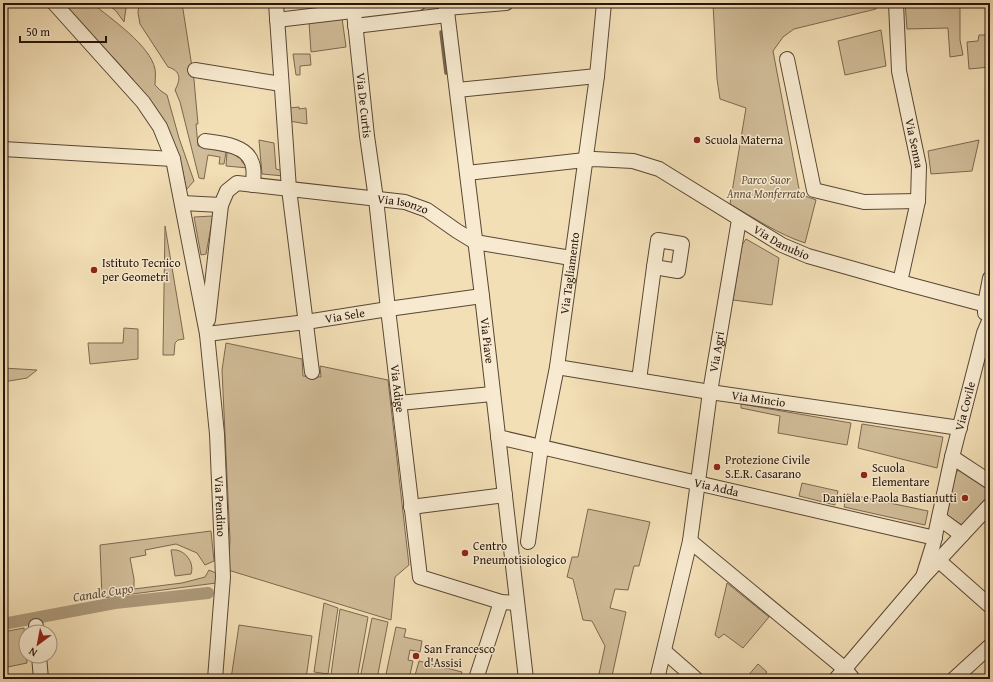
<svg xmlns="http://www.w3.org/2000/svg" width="993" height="682" viewBox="0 0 993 682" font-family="'Gentium Book Plus',serif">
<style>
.green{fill:#d0bc98;stroke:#7b6850}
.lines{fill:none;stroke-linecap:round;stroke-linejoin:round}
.stream{stroke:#77644d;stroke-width:3.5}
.canal{stroke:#ad9a7b;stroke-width:12}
.minor-casing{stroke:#594734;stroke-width:16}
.minor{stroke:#f7ead0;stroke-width:14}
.poi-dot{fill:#8f2418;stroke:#f7ead0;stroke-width:1.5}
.labels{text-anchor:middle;stroke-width:3;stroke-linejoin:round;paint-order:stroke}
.street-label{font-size:12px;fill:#261408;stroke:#f7ead0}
.poi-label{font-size:12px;fill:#261408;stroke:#f7ead0;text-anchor:start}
.park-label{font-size:12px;font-style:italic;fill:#624f3a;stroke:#f7ead0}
.water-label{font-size:13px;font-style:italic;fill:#5c4a36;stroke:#f7ead0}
</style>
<rect width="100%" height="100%" fill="#f3dfb6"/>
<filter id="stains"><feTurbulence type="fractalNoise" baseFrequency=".005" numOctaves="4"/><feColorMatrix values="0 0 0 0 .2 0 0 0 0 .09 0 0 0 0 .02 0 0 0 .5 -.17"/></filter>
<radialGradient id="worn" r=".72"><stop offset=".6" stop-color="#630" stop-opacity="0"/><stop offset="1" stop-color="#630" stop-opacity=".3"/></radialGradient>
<g class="green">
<path d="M62,3H92C111,19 150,45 155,69C156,74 155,80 155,85L161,91L167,95L179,138L194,181L186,190C184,175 181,162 176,148C173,140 168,132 164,124C138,77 97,43 62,3Z"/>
<path d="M106,3H126V8L124,22L116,11Z"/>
<path d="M139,3H182L194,80L198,124H196L198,146L226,152L224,164H219L220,157L208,155L204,179L199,178L180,102L175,90C181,79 181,71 168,67L140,24L138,13Z"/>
<path d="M728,3H876V9L794,29L783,37L773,51L800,194L816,200L805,243C778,234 754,218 730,204L746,108L720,99L717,79L713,4Z"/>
<path d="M905,3H960V40L963,55L950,57L948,28L907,29Z"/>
<path d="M342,18L346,47L311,52L309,22Z"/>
<path d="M881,30L886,66L845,75L838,41Z"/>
<path d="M979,35H990V67L969,69L967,42L978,41Z"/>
<path d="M293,54H310L311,65L300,66V75H296Z"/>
<path d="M299,107V109L306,108L307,124L289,121V108Z"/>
<path d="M259,140L274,143L276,169L284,171V176L262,174Z"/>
<path d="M979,140L972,171L931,174L928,151Z"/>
<path d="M227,151L240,156L242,162L248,168L226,166Z"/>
<path d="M213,216L206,254L201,255L194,217Z"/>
<path d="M165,226L184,339L178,340L175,343L174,355H163Z"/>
<path d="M746,239L779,258L772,305L733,300L742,245Z"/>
<path d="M124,328L138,329V359L90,364L88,343H123Z"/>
<path d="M226,343L302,359L303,376L321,377L320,366L388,380L409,565L395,577L391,620L228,570L230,540L222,370Z"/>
<path d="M3,368L37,370L27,378L3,382Z"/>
<path d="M741,404L851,423L847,445L778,433L780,416L741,408Z"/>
<path d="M862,424L943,437L937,468L858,448Z"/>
<path d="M959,469L986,487L987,497L962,525L947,515L946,512L956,473Z"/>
<path d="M802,483L838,491L835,505L799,496Z"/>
<path d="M847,494L928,511L925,525L844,507Z"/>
<path d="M588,509L650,522L639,566H634L628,590L615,589L610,608L626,612L612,676L599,674L605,646L592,621L583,620L573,579L567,577L572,557H578Z"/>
<path d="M211,531L214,561L205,565L197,553L176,544L145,550L146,555L130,558L134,579V589L182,583L205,577L209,570L216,573V583L102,598L100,545Z"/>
<path d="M171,550C184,548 195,562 191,574L175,576Z"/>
<path d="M727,583L769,617L743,648L724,634L719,638L715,635Z"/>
<path d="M324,603L338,608L328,674L314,672Z"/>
<path d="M340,609L368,617L357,679L331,675Z"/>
<path d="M372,618L388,622L377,679H360Z"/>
<path d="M239,625L312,636L306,679H231Z"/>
<path d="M396,627L406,629L404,637L422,641L420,652L410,650L408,660L413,661L409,679H385Z"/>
<path d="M24,628L27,663L3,668V632Z"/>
<path d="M419,661L462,672L460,679H414Z"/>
<path d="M758,664L767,672L762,678L763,679H749L747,677Z"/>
</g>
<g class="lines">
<path class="stream" d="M441,32L446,73"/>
<path class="canal" d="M3,624L115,603L208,593"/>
<defs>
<g id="minor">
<path id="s1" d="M54,3L143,102L160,127L173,159L207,334L217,434L223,577L215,679"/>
<path d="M276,3L289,189L312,372"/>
<path id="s2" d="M353,3L367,136L376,199L388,309L420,577L501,602L517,603"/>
<path id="s3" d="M446,3L482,296L526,679"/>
<path id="s4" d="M896,3L899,71L919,166L918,201L900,282"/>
<path d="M446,8L506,3"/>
<path d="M277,20L419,3"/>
<path d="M355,26L447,15"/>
<path d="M787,59L814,190L864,202L918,201"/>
<path d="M195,70L281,84"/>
<path d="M457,90L597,76"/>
<path d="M205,141C220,143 247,145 252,163C255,170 253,178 253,185"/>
<path d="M3,149L173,159"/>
<path id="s5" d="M467,173L594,159L633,161L659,169L782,245L808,256L900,282L990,306"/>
<path d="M182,203L221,205"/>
<path d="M658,240L682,244L678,271L654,267Z"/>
<path d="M985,313V304L990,278"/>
<path id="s6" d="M208,320L221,205L227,191L237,183L405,202L427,210L457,231L475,242L571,258"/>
<path id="s7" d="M207,334L306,322L388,309L482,296"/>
<path id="s8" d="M557,367L710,392L960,428"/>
<path d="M639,380L654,267"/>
<path d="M399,403L492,394"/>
<path id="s9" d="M498,437L935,538"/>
<path d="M952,457L990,482"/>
<path d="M411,507L505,495"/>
<path d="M939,518L962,535"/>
<path d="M690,541L845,669L853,679"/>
<path id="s10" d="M528,542L541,447L557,367L597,76L604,3"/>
<path d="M938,560L990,606"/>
<path id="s11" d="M923,577L933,545L952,457L984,333L990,319"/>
<path d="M36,626V632"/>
<path d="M664,651L696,679"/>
<path d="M39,656L41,679"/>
<path d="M476,679L501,602"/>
<path id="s12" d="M657,679L690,541L710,392L739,220"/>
<path d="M836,679L923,577L990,505"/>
<path d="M954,679L990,646"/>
</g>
</defs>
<use href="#minor" class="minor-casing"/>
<use href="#minor" class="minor"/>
</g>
<g class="poi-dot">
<circle cx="697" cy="140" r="4"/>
<circle cx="94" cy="270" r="4"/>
<circle cx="717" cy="467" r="4"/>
<circle cx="864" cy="475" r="4"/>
<circle cx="965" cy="498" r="4"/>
<circle cx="465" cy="553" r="4"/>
<circle cx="416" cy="656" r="4"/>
</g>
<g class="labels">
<g class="street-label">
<text dy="4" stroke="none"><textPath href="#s2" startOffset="103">Via De Curtis</textPath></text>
<text dy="4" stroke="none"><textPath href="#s4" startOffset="142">Via Senna</textPath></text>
<text dy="4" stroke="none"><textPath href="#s6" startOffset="311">Via Isonzo</textPath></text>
<text dy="4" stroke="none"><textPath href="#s5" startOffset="337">Via Danubio</textPath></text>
<text dy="4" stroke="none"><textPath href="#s10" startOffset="272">Via Tagliamento</textPath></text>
<text dy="4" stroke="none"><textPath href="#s7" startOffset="139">Via Sele</textPath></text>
<text dy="4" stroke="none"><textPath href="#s3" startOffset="340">Via Piave</textPath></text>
<text dy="4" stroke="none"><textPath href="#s12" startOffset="333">Via Agri</textPath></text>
<text dy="4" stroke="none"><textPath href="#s2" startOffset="388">Via Adige</textPath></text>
<text dy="4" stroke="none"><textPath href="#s8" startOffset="204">Via Mincio</textPath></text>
<text dy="4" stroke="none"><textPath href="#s11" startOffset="176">Via Covile</textPath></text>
<text dy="4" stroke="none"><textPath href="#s9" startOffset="224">Via Adda</textPath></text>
<text dy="4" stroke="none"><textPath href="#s1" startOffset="549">Via Pendino</textPath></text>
</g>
<g class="poi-label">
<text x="705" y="144">Scuola Materna</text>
<text x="102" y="267">Istituto Tecnico<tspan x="102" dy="14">per Geometri</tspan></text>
<text x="725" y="464">Protezione Civile<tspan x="725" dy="14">S.E.R. Casarano</tspan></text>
<text x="872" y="472">Scuola<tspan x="872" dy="14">Elementare</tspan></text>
<text x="957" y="502" text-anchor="end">Daniela e Paola Bastianutti</text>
<text x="473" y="550">Centro<tspan x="473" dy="14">Pneumotisiologico</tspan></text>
<text x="424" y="653">San Francesco<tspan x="424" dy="14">d'Assisi</tspan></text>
</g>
<g class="park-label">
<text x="766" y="184">Parco Suor<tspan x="766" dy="14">Anna Monferrato</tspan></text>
</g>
<g class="water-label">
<text transform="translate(103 592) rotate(-9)" y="5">Canale Cupo</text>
</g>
</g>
<rect width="993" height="682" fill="none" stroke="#f3dfb6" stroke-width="16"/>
<rect x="4" y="4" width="985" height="674" fill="none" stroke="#261408" stroke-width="2"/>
<rect x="8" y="8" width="977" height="666" fill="none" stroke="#261408"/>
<g transform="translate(38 644) rotate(212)"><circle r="19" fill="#f7ead0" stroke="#a39480"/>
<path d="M0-3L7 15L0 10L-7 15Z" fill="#8f2418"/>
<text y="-6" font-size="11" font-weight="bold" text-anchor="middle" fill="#261408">N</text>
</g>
<path d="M20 36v6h86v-6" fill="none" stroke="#261408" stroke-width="2"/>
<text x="26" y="36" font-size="12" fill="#261408" stroke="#f7ead0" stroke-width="3" paint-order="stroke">50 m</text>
<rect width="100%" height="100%" filter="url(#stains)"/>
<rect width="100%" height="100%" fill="url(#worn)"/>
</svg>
